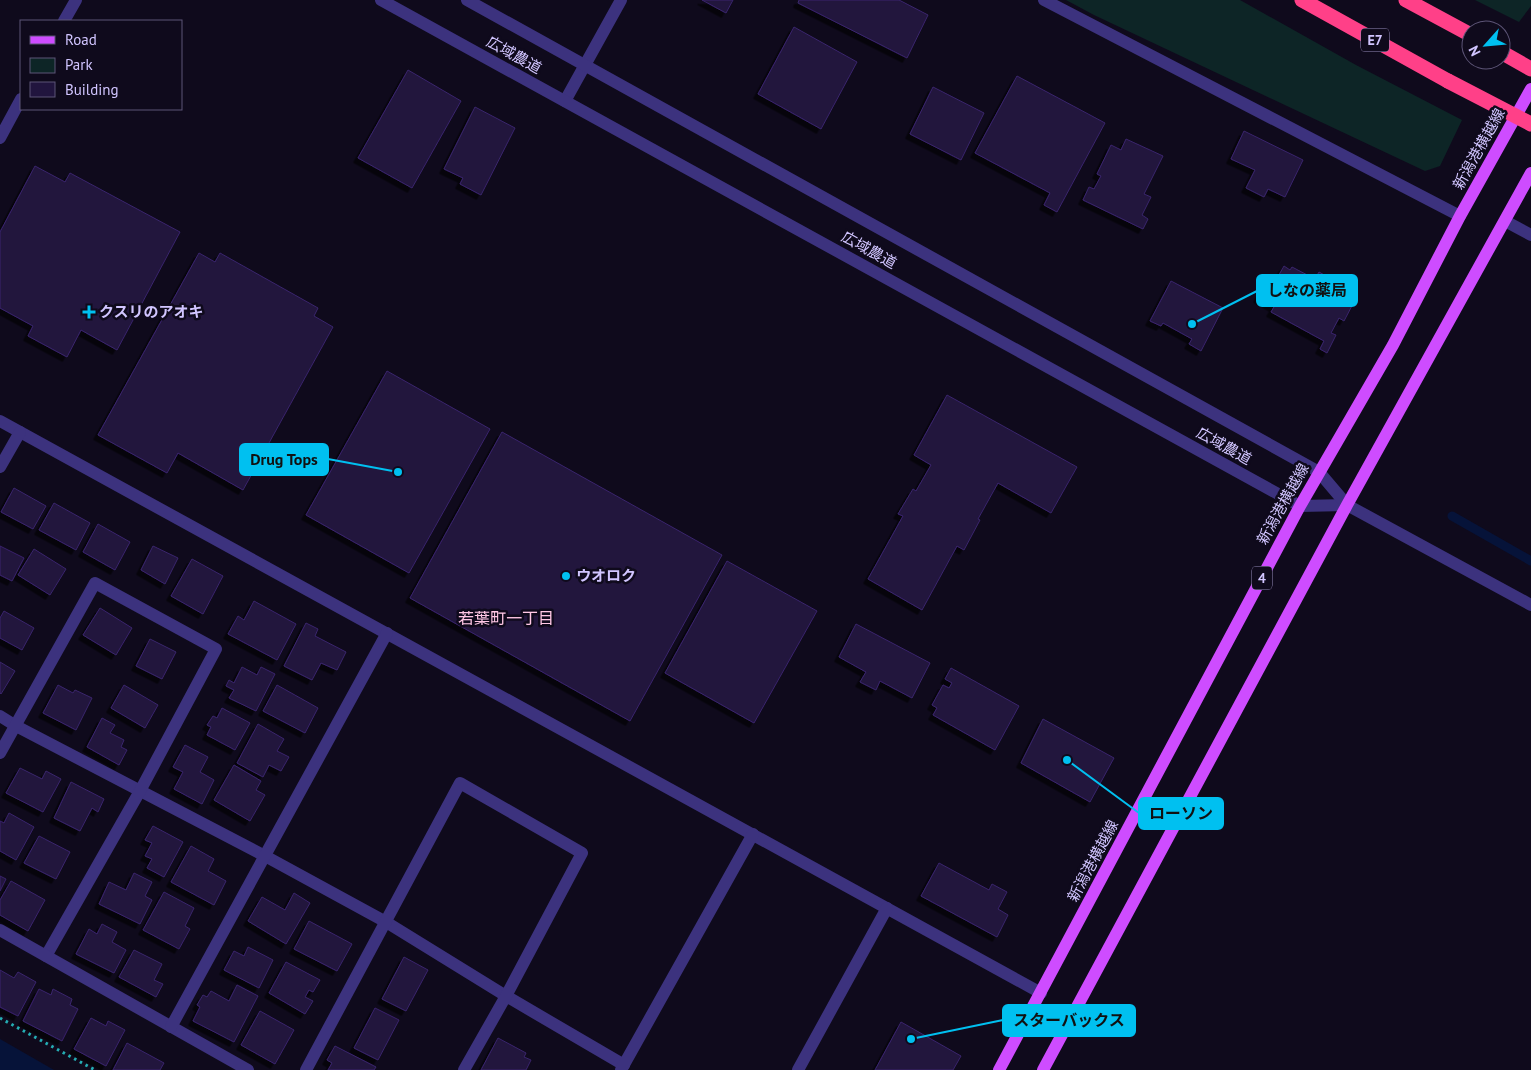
<svg xmlns="http://www.w3.org/2000/svg" width="1531" height="1070" viewBox="0 0 1531 1070" font-family="'PT Sans','Noto Sans JP',sans-serif">
<style>
.green{fill:#0d2526}
.water{fill:#061339}
.lines{fill:none;stroke-linecap:round;stroke-linejoin:round}
.stream{stroke:#061339;stroke-width:9}
.building{fill:#21153e;stroke:#3a256c;filter:url(#shadow)}
.path{stroke:#25adb3;stroke-width:3;stroke-dasharray:2.5 4;stroke-linecap:butt}
.minor{stroke:#3c327e;stroke-width:12}
.tertiary{stroke:#3c327e;stroke-width:12}
.primary{stroke:#ce4cff;stroke-width:12}
.motorway{stroke:#ff4088;stroke-width:15}
.motorway-bridge{stroke:#ff4088;stroke-width:15}
.poi-dot{fill:#00c0f0;stroke:#0f0a1c;stroke-width:2}
.labels{text-anchor:middle;stroke-width:5;stroke-linejoin:round;paint-order:stroke}
.shield{fill:#0f0a1c;stroke:#978dbb;stroke-width:1}
.shield-label{font-size:14px;font-weight:bold;fill:#d1c5ff}
.street-label{font-size:15px;fill:#d1c5ff;stroke:#0f0a1c}
.poi-label{font-size:15px;font-weight:bold;fill:#d1c5ff;stroke:#0f0a1c;text-anchor:start}
.neighbourhood-label{font-size:16px;fill:#ffc7e5;stroke:#0f0a1c}
.leader{fill:none;stroke:#00c0f0;stroke-width:2}
.callout-dot{fill:#00c0f0;stroke:#0f0a1c;stroke-width:2}
.callout{fill:#00c0f0;stroke:#00c0f0;stroke-width:2}
.callout-label{font-size:16px;text-anchor:middle;font-weight:bold;fill:#111}
</style>
<defs>
<filter id="shadow"><feDropShadow dx="-4.5" dy="4.5" stdDeviation="0" flood-color="#0009"/></filter>
</defs>
<rect width="100%" height="100%" fill="#0f0a1c"/>
<g class="green">
<path d="M1066,0H1240L1356,65L1462,120L1440,166L1425,171L1094,15Z"/>
<path d="M1475,0H1531V6L1519,22Z"/>
</g>
<path class="water" d="M0,1039L54,1070H0Z"/>
<g class="lines">
<path class="stream" d="M1452,516L1531,561"/>
</g>
<g class="building">
<path d="M702,0H733L726,13Z"/>
<path d="M799,0H899L928,15L907,58L798,3Z"/>
<path d="M794,27L857,62L821,129L758,94Z"/>
<path d="M408,70L461,101L412,188L358,158Z"/>
<path d="M1017,76L1105,123L1057,212L1044,205L1050,193L975,153Z"/>
<path d="M933,87L984,113L961,160L910,134Z"/>
<path d="M475,107L515,128L481,195L460,184L463,178L444,169Z"/>
<path d="M1244,131L1303,160L1285,197L1268,189L1264,197L1246,188L1255,170L1231,159Z"/>
<path d="M1126,139L1163,156L1144,194L1151,197L1142,215L1148,219L1143,229L1083,200L1089,187L1094,189L1101,176L1097,174L1111,145L1121,150Z"/>
<path d="M35,166L65,182L70,173L180,232L117,350L81,330L67,357L28,336L33,326L0,308V232Z"/>
<path d="M199,253L215,262L220,253L318,308L314,316L333,327L243,490L178,453L167,473L98,435Z"/>
<path d="M1284,266L1290,270L1292,267L1315,279L1319,272L1344,286L1341,293L1355,300L1344,321L1339,318L1331,333L1336,335L1327,353L1320,349L1324,341L1271,312L1274,307L1258,298L1268,278L1275,282Z"/>
<path d="M1171,281L1223,308L1201,351L1189,344L1192,339L1163,323L1161,326L1150,321Z"/>
<path d="M387,371L490,429L409,573L306,515Z"/>
<path d="M947,395L1077,467L1051,513L998,483L978,519L980,520L964,550L957,546L922,610L868,579L903,516L898,514L913,489L916,491L931,465L914,455Z"/>
<path d="M502,432L722,555L630,721L410,598Z"/>
<path d="M14,488L46,506L33,529L1,512Z"/>
<path d="M54,503L90,523L76,550L39,530Z"/>
<path d="M98,524L130,542L115,570L83,552Z"/>
<path d="M0,546L24,558L12,581L0,575Z"/>
<path d="M153,546L178,558L165,584L141,570Z"/>
<path d="M34,549L66,569L50,595L18,575Z"/>
<path d="M192,559L223,576L203,614L171,596Z"/>
<path d="M727,561L817,611L754,723L665,673Z"/>
<path d="M254,601L296,624L277,660L228,634L238,616L244,620Z"/>
<path d="M100,608L132,628L116,655L83,635Z"/>
<path d="M4,611L34,628L22,650L0,638V618Z"/>
<path d="M306,623L318,629L315,636L346,652L337,670L321,663L312,680L284,666Z"/>
<path d="M856,624L930,663L912,698L880,681L876,690L860,682L866,672L839,657Z"/>
<path d="M150,639L176,652L162,679L136,666Z"/>
<path d="M0,662L15,671L1,694L0,693Z"/>
<path d="M242,667L257,675L261,667L275,674L256,711L229,698L234,690L226,686L229,680L234,683Z"/>
<path d="M951,668L1019,706L995,750L933,715L937,708L932,705L943,685L949,688L952,683L945,679Z"/>
<path d="M58,685L73,693L75,690L92,698L76,730L43,713Z"/>
<path d="M124,685L158,705L145,728L111,708Z"/>
<path d="M277,685L318,708L305,733L263,711Z"/>
<path d="M222,708L250,723L235,750L207,735L211,727L207,725L213,716L217,718Z"/>
<path d="M102,718L115,725L110,733L124,740L121,747L127,750L119,765L87,747Z"/>
<path d="M1043,719L1114,758L1090,802L1021,763Z"/>
<path d="M258,724L284,739L277,751L289,757L281,771L269,765L263,777L237,763Z"/>
<path d="M185,745L208,757L200,772L214,780L202,804L174,789L183,772L173,767Z"/>
<path d="M234,765L261,781L256,790L265,795L250,821L214,800Z"/>
<path d="M20,768L42,779L46,771L61,779L43,812L6,793Z"/>
<path d="M71,782L104,799L98,812L92,808L80,831L54,818Z"/>
<path d="M9,813L34,827L16,860L0,851V821L4,823Z"/>
<path d="M153,826L183,842L164,877L147,868L152,859L145,856L152,843L145,840Z"/>
<path d="M39,836L70,852L56,879L24,863Z"/>
<path d="M191,846L214,859L208,871L226,881L214,905L171,882Z"/>
<path d="M939,863L989,890L992,884L1007,892L998,909L1008,915L997,937L921,896Z"/>
<path d="M134,873L152,882L145,896L152,900L140,924L99,904L109,882L126,890Z"/>
<path d="M0,876L6,879L0,891Z"/>
<path d="M11,881L45,900L28,931L0,915V900Z"/>
<path d="M164,892L194,908L185,926L190,929L179,949L143,930Z"/>
<path d="M294,893L310,903L286,944L248,921L262,897L285,910Z"/>
<path d="M309,921L352,944L337,971L294,949Z"/>
<path d="M102,924L117,932L112,942L126,950L114,973L76,954L89,929L97,934Z"/>
<path d="M248,947L273,960L259,988L224,970L234,951L244,956Z"/>
<path d="M134,950L162,964L154,980L163,984L156,997L119,977Z"/>
<path d="M404,957L428,970L406,1011L382,999Z"/>
<path d="M286,962L320,980L313,992L309,990L305,997L313,1001L305,1014L269,993Z"/>
<path d="M0,970L14,978L18,972L36,982L18,1016L0,1007Z"/>
<path d="M237,985L258,996L234,1042L193,1021L200,1007L197,1005L203,995L207,997L211,991L229,1001Z"/>
<path d="M39,989L51,995L53,989L72,999L70,1005L78,1009L62,1041L23,1021Z"/>
<path d="M375,1008L399,1020L378,1060L354,1048Z"/>
<path d="M260,1011L294,1030L275,1064L241,1045Z"/>
<path d="M91,1018L106,1026L108,1021L125,1030L106,1066L74,1049Z"/>
<path d="M901,1022L961,1056L953,1070H875Z"/>
<path d="M498,1038L526,1053L524,1057L531,1060L526,1070H481Z"/>
<path d="M127,1043L164,1063L160,1070H113Z"/>
<path d="M335,1046L376,1067L374,1070H328L332,1063L327,1060Z"/>
</g>
<g class="lines">
<path class="path" d="M0,1018L95,1070"/>
<g class="minor">
<path d="M1044,0L1460,216"/>
<path d="M565,101L621,0"/>
<path d="M1505,221L1531,235"/>
<path d="M0,421L1041,993"/>
<path d="M0,467L20,432"/>
<path d="M0,716L16,726L265,856L386,922L506,996L624,1065"/>
<path d="M0,753L95,583L216,649L140,791L46,956"/>
<path d="M0,930L248,1070"/>
<path d="M171,1027L387,633"/>
<path d="M306,1070L460,783L582,853L506,996L464,1070"/>
<path d="M621,1070L753,834"/>
<path d="M798,1070L887,908"/>
</g>
<g class="tertiary">
<path d="M381,0L1300,506L1347,505"/>
<path d="M467,0L1319,472L1347,505L1531,605"/>
<path d="M64,21L76,0"/>
<path d="M0,138L21,99"/>
</g>
<g class="primary">
<path d="M999,1070L1300,506L1393,345L1460,216L1531,89"/>
<path d="M1043,1070L1347,505L1531,173"/>
</g>
<g class="motorway">
<path d="M1302,0L1448,81"/>
<path d="M1406,0L1471,35"/>
<path d="M1501,52L1531,69"/>
</g>
<path class="motorway-bridge" d="M1448,81L1531,124"/>
</g>
<g class="poi-dot">
<path d="M86.5 304.5h5v5h5v5h-5v5h-5v-5h-5v-5h5z"/>
<circle cx="566" cy="576" r="5"/>
</g>
<g class="labels">
<g class="shield">
<rect x="1361" y="28.5" width="28" height="23" rx="4"/>
<rect x="1252" y="566.5" width="20" height="23" rx="4"/>
</g>
<g class="shield-label">
<text x="1375" y="45">E7</text>
<text x="1262" y="583">4</text>
</g>
<g class="street-label">
<text transform="translate(514 55) rotate(29)" y="5">広域農道</text>
<text transform="translate(1479 149) rotate(-61)" y="5">新潟港横越線</text>
<text transform="translate(869 250) rotate(29)" y="5">広域農道</text>
<text transform="translate(1224 446) rotate(29)" y="5">広域農道</text>
<text transform="translate(1283 504) rotate(-61)" y="5">新潟港横越線</text>
<text transform="translate(1093 861) rotate(-62)" y="5">新潟港横越線</text>
</g>
<g class="poi-label">
<text x="99" y="317">クスリのアオキ</text>
<text x="576" y="581">ウオロク</text>
</g>
<g class="neighbourhood-label">
<text x="506" y="624">若葉町一丁目</text>
</g>
</g>
<path class="leader" d="M1192 324L1257 291M398 472L328 459M1067 760L1139 813M911 1039L1003 1020"/>
<g class="callout-dot">
<circle cx="1192" cy="324" r="5"/>
<circle cx="398" cy="472" r="5"/>
<circle cx="1067" cy="760" r="5"/>
<circle cx="911" cy="1039" r="5"/>
</g>
<g class="callout">
<rect x="1257" y="275" width="100" height="31" rx="5"/>
<rect x="240" y="444" width="88" height="31" rx="5"/>
<rect x="1139" y="798" width="84" height="31" rx="5"/>
<rect x="1003" y="1005" width="132" height="31" rx="5"/>
</g>
<g class="callout-label">
<text x="1307" y="296">しなの薬局</text>
<text x="284" y="465">Drug Tops</text>
<text x="1181" y="819">ローソン</text>
<text x="1069" y="1026">スターバックス</text>
</g>
<rect x="20" y="20" width="162" height="90" fill="#0f0a1c" stroke="#5d5577"/>
<rect x="30" y="36" width="25" height="8" fill="#ce4cff" stroke="#5d5577"/>
<text x="65" y="45" font-size="15" fill="#d1c5ff">Road</text>
<rect x="30" y="58" width="25" height="15" fill="#0d2526" stroke="#5d5577"/>
<text x="65" y="70" font-size="15" fill="#d1c5ff">Park</text>
<rect x="30" y="82" width="25" height="15" fill="#21153e" stroke="#5d5577"/>
<text x="65" y="95" font-size="15" fill="#d1c5ff">Building</text>
<g transform="translate(1486 45) rotate(243)"><circle r="24" fill="#0f0a1c" stroke="#5d5577"/>
<path d="M0-4L9 19L0 12L-9 19Z" fill="#00c0f0"/>
<text y="-8" font-size="14" font-weight="bold" text-anchor="middle" fill="#d1c5ff">N</text>
</g>
</svg>
